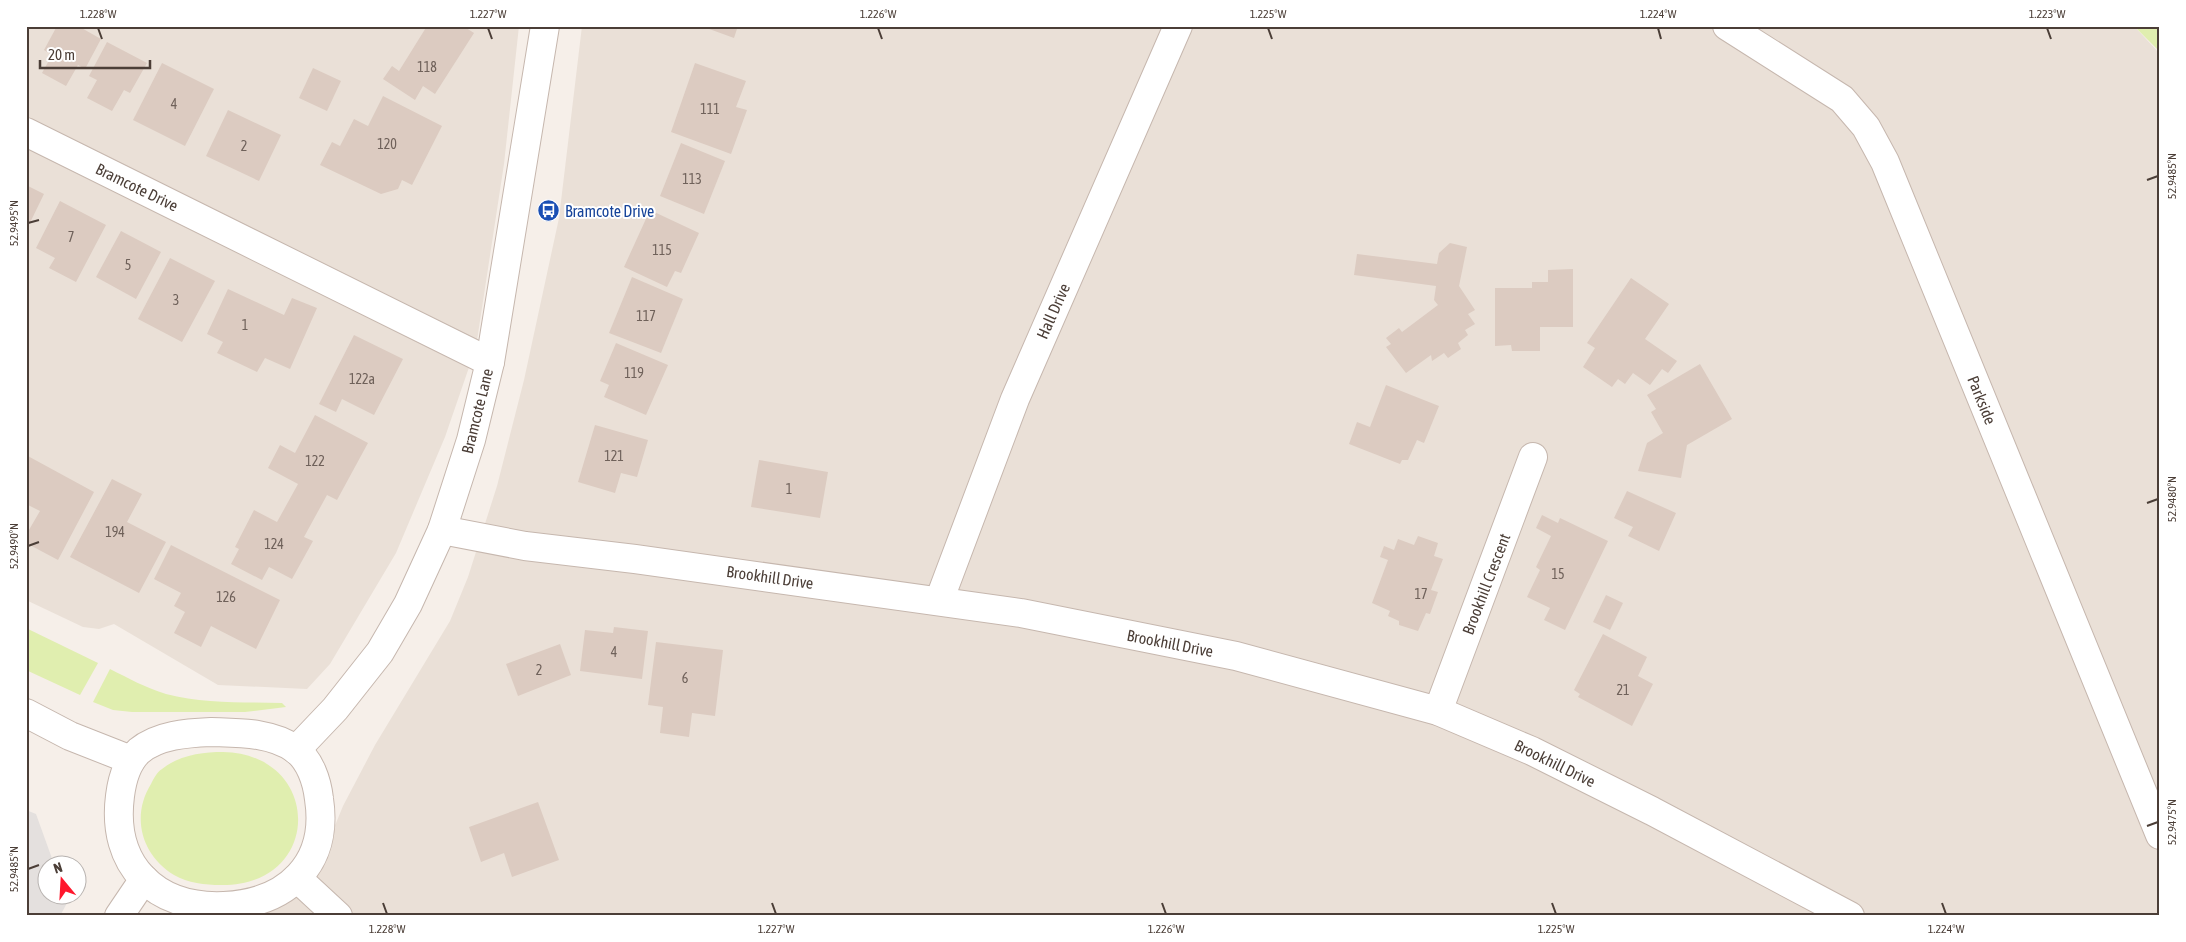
<svg xmlns="http://www.w3.org/2000/svg" width="2186" height="942" viewBox="0 0 2186 942" font-family="'Asap Condensed',sans-serif">
<style>
.residential{fill:#eae0d7}
.green{fill:#e0eeaf}
.parking{fill:#e4e0de}
.building{fill:#dccbc1}
.lines{fill:none;stroke-linecap:round;stroke-linejoin:round}
.minor-casing{stroke:#c6b7ae;stroke-width:30}
.tertiary-casing{stroke:#c6b7ae;stroke-width:30}
.minor{stroke:#fff;stroke-width:28}
.tertiary{stroke:#fff;stroke-width:28}
.ticks{fill:none;stroke:#4b3e37;stroke-width:2}
.labels{text-anchor:middle;stroke-width:4;stroke-linejoin:round;paint-order:stroke}
.number-label{font-size:14px;fill:#6f615a}
.street-label{font-size:16px;fill:#4b3e37;stroke:#fff}
.transit-label{font-size:16px;fill:#164399;stroke:#fff;text-anchor:start}
.neatline{fill:none;stroke:#4b3e37;stroke-width:2}
.ticks-label{font-size:12px;text-anchor:middle;fill:#4b3e37}
</style>
<rect width="100%" height="100%" fill="#f6efe9"/>
<g class="residential">
<path d="M26,26H519L504,164L476,347L445,437L396,553L330,664L307,689L218,685L114,624L99,629L83,627L26,600Z"/>
<path d="M582,26H2134L2160,54V916H259L301,880L325,850L343,806L375,745L450,621L468,577L497,486L524,380L559,218Z"/>
</g>
<g class="green">
<path d="M2134,26H2160V54L2159,51Z"/>
<path d="M26,628L98,663L80,695L26,670Z"/>
<path d="M110,669C128,678 146,688 166,694C203,704 244,702 282,703L286,707L245,712H132L113,710L93,702Z"/>
<path d="M223,752C323,754 324,886 221,885C205,885 188,883 174,875C141,855 131,816 151,784C154,778 157,772 162,769C179,755 203,752 223,752Z"/>
</g>
<path class="parking" d="M26,810L36,814L54,864H48V894L64,895L67,903L60,916H26Z"/>
<g class="building">
<path d="M57,26H78L101,39L85,69L78,65L66,86L42,73L52,55L44,50Z"/>
<path d="M427,26H463L474,33L435,94L423,86L415,100L383,79L392,66L399,71Z"/>
<path d="M701,26H738L734,38Z"/>
<path d="M107,42L147,63L130,93L124,90L112,111L87,98L97,80L89,76Z"/>
<path d="M162,63L214,89L185,146L133,120Z"/>
<path d="M695,63L746,81L736,107L747,110L731,154L671,132Z"/>
<path d="M313,68L341,81L327,111L299,98Z"/>
<path d="M383,96L442,126L412,185L402,180L398,189L381,194L320,165L332,142L340,146L354,119L368,126Z"/>
<path d="M228,110L281,135L259,181L206,156Z"/>
<path d="M681,143L725,161L704,214L660,196Z"/>
<path d="M26,185L44,194L26,231Z"/>
<path d="M60,201L106,225L76,282L49,268L55,258L36,248Z"/>
<path d="M650,210L699,233L681,273L675,271L667,287L624,267Z"/>
<path d="M121,231L161,252L136,299L96,277Z"/>
<path d="M1450,243L1467,247L1459,286L1475,310L1468,314L1475,324L1465,330L1468,335L1458,343L1461,349L1448,358L1444,353L1432,361L1431,355L1406,373L1386,347L1391,344L1386,338L1399,328L1402,332L1438,305L1434,300L1436,286L1354,275L1357,254L1437,264L1439,253Z"/>
<path d="M170,258L215,281L182,342L138,319Z"/>
<path d="M1573,269V327H1540V351H1512L1511,345L1495,346V288H1532V282H1548V270Z"/>
<path d="M632,277L683,299L661,353L609,333Z"/>
<path d="M1631,278L1669,304L1645,339L1677,361L1668,373L1662,369L1650,385L1633,373L1625,384L1618,379L1612,387L1583,367L1595,348L1587,343Z"/>
<path d="M228,289L284,315L292,298L317,308L290,369L265,358L257,372L217,353L223,342L207,334Z"/>
<path d="M354,335L403,359L374,415L342,399L336,412L319,404Z"/>
<path d="M616,343L668,365L646,415L604,397L609,385L600,381Z"/>
<path d="M1700,364L1732,419L1687,445L1681,478L1638,471L1647,443L1663,433L1651,412L1656,409L1647,395Z"/>
<path d="M1386,385L1439,406L1424,443L1417,440L1408,460H1402L1400,464L1349,444L1357,422L1370,427Z"/>
<path d="M315,415L368,443L337,500L327,495L304,537L313,541L292,579L269,567L262,580L231,564L239,549L235,547L254,510L277,522L298,484L268,468L280,445L295,453Z"/>
<path d="M595,425L648,440L637,477L621,473L615,493L578,482Z"/>
<path d="M26,455L94,492L58,560L26,543V535L40,511L26,504Z"/>
<path d="M759,460L828,472L820,518L751,507Z"/>
<path d="M112,479L142,494L127,522L166,542L139,593L70,557Z"/>
<path d="M1627,491L1676,513L1659,551L1628,536L1633,527L1614,518Z"/>
<path d="M1542,515L1558,523L1560,518L1608,541L1565,630L1544,620L1550,608L1527,597L1540,570L1536,567L1551,536L1536,528Z"/>
<path d="M1418,536L1438,543L1434,556L1443,559L1431,590L1438,592L1430,614L1426,613L1418,631L1399,625V621L1388,616L1390,611L1372,603L1388,560L1380,557L1384,546L1394,550L1398,539L1414,545Z"/>
<path d="M171,545L280,600L256,649L211,626L201,647L174,633L185,612L174,606L181,593L154,579Z"/>
<path d="M1606,595L1623,603L1610,630L1593,622Z"/>
<path d="M614,627L648,631L642,679L580,671L585,630L613,633Z"/>
<path d="M1603,634L1647,657L1638,676L1653,684L1632,726L1578,697L1580,694L1574,690Z"/>
<path d="M656,642L723,650L715,716L692,713L689,737L660,733L663,707L648,705Z"/>
<path d="M560,644L571,675L518,696L506,664Z"/>
<path d="M538,802L559,860L512,877L504,853L481,862L469,827Z"/>
</g>
<g class="lines">
<defs>
<g id="minor">
<path d="M1727,26L1842,99L1866,127L1885,162L2160,835"/>
<path d="M26,132L490,362"/>
<path d="M442,530L525,546L635,559L1021,613L1236,656L1438,711L1532,751L1652,811L1850,916"/>
<path d="M939,601L1015,399L1178,26"/>
<path d="M1438,711L1533,457"/>
</g>
<g id="tertiary">
<path d="M26,713L70,736L131,760"/>
<path d="M211,732C239,733 271,732 295,749C310,760 317,781 319,799C329,864 287,903 224,906C155,909 111,865 120,796C122,780 127,762 139,751C158,735 187,733 211,732Z"/>
<path d="M296,750L335,709L380,652L408,604L442,530L471,440L490,362L545,26"/>
<path d="M297,878L338,916"/>
<path d="M119,916L144,879"/>
</g>
</defs>
<use href="#minor" class="minor-casing"/>
<use href="#tertiary" class="tertiary-casing"/>
<use href="#minor" class="minor"/>
<use href="#tertiary" class="tertiary"/>
</g>
<path class="ticks" d="M98,28L102,39M488,28L492,39M878,28L882,39M1268,28L1272,39M1658,28L1661,39M2047,28L2051,39M2147,180L2158,176M28,223L39,220M2147,503L2158,499M28,546L39,542M2147,826L2158,822M28,869L39,865M383,903L387,914M772,903L776,914M1162,903L1166,914M1552,903L1556,914M1942,903L1946,914"/>
<defs>
<symbol id="bus-disc" viewBox="-11 -11 22 22"><circle r="9.5" fill="#1a4fb4" stroke="#fff"/><path d="M-5-6H5V4H4V6H2V4H-2V6H-4V4H-5ZM-3.5-4V0h7V-4ZM-3.5 1.2v1.5H-2V1.2ZM2 1.2v1.5H3.5V1.2Z" fill="#fff"/></symbol>
</defs>
<g fill-rule="evenodd">
<use href="#bus-disc" x="536" y="198" width="25" height="25"/>
</g>
<g class="labels">
<g class="number-label">
<text x="427" y="72">118</text>
<text x="174" y="109">4</text>
<text x="710" y="114">111</text>
<text x="387" y="149">120</text>
<text x="244" y="151">2</text>
<text x="692" y="184">113</text>
<text x="71" y="242">7</text>
<text x="662" y="255">115</text>
<text x="128" y="270">5</text>
<text x="176" y="305">3</text>
<text x="646" y="321">117</text>
<text x="245" y="330">1</text>
<text x="634" y="378">119</text>
<text x="362" y="384">122a</text>
<text x="614" y="461">121</text>
<text x="315" y="466">122</text>
<text x="789" y="494">1</text>
<text x="115" y="537">194</text>
<text x="274" y="549">124</text>
<text x="1558" y="579">15</text>
<text x="1421" y="599">17</text>
<text x="226" y="602">126</text>
<text x="614" y="657">4</text>
<text x="539" y="675">2</text>
<text x="685" y="683">6</text>
<text x="1623" y="695">21</text>
</g>
<g class="street-label">
<text transform="translate(137 187) rotate(26)" y="6">Bramcote Drive</text>
<text transform="translate(1053 311) rotate(-66)" y="6">Hall Drive</text>
<text transform="translate(1982 400) rotate(68)" y="6">Parkside</text>
<text transform="translate(477 411) rotate(-76)" y="6">Bramcote Lane</text>
<text transform="translate(770 577) rotate(8)" y="6">Brookhill Drive</text>
<text transform="translate(1486 584) rotate(-69)" y="6">Brookhill Crescent</text>
<text transform="translate(1170 643) rotate(11)" y="6">Brookhill Drive</text>
<text transform="translate(1555 763) rotate(26)" y="6">Brookhill Drive</text>
</g>
<g class="transit-label">
<text x="565" y="217">Bramcote Drive</text>
</g>
</g>
<rect width="2186" height="942" fill="none" stroke="#ffffff" stroke-width="55"/>
<g transform="translate(62 880) rotate(342)"><circle r="24" fill="#ffffff" stroke="#b7b2af"/>
<path d="M0-4L9 19L0 12L-9 19Z" fill="#ff172c"/>
<text y="-8" font-size="14" font-weight="bold" text-anchor="middle" fill="#4b3e37">N</text>
</g>
<path d="M40 60v8h110v-8" fill="none" stroke="#4b3e37" stroke-width="2.5"/>
<text x="48" y="60" font-size="15" fill="#4b3e37" stroke="#ffffff" stroke-width="4" paint-order="stroke">20 m</text>
<rect x="28" y="28" width="2130" height="886" class="neatline"/>
<g class="ticks-label">
<text x="98" y="18">1.228°W</text>
<text x="488" y="18">1.227°W</text>
<text x="878" y="18">1.226°W</text>
<text x="1268" y="18">1.225°W</text>
<text x="1658" y="18">1.224°W</text>
<text x="2047" y="18">1.223°W</text>
<text transform="translate(2172 176) rotate(-90)" y="4">52.9485°N</text>
<text transform="translate(14 223) rotate(-90)" y="4">52.9495°N</text>
<text transform="translate(2172 499) rotate(-90)" y="4">52.9480°N</text>
<text transform="translate(14 546) rotate(-90)" y="4">52.9490°N</text>
<text transform="translate(2172 822) rotate(-90)" y="4">52.9475°N</text>
<text transform="translate(14 869) rotate(-90)" y="4">52.9485°N</text>
<text x="387" y="933">1.228°W</text>
<text x="776" y="933">1.227°W</text>
<text x="1166" y="933">1.226°W</text>
<text x="1556" y="933">1.225°W</text>
<text x="1946" y="933">1.224°W</text>
</g>
</svg>
